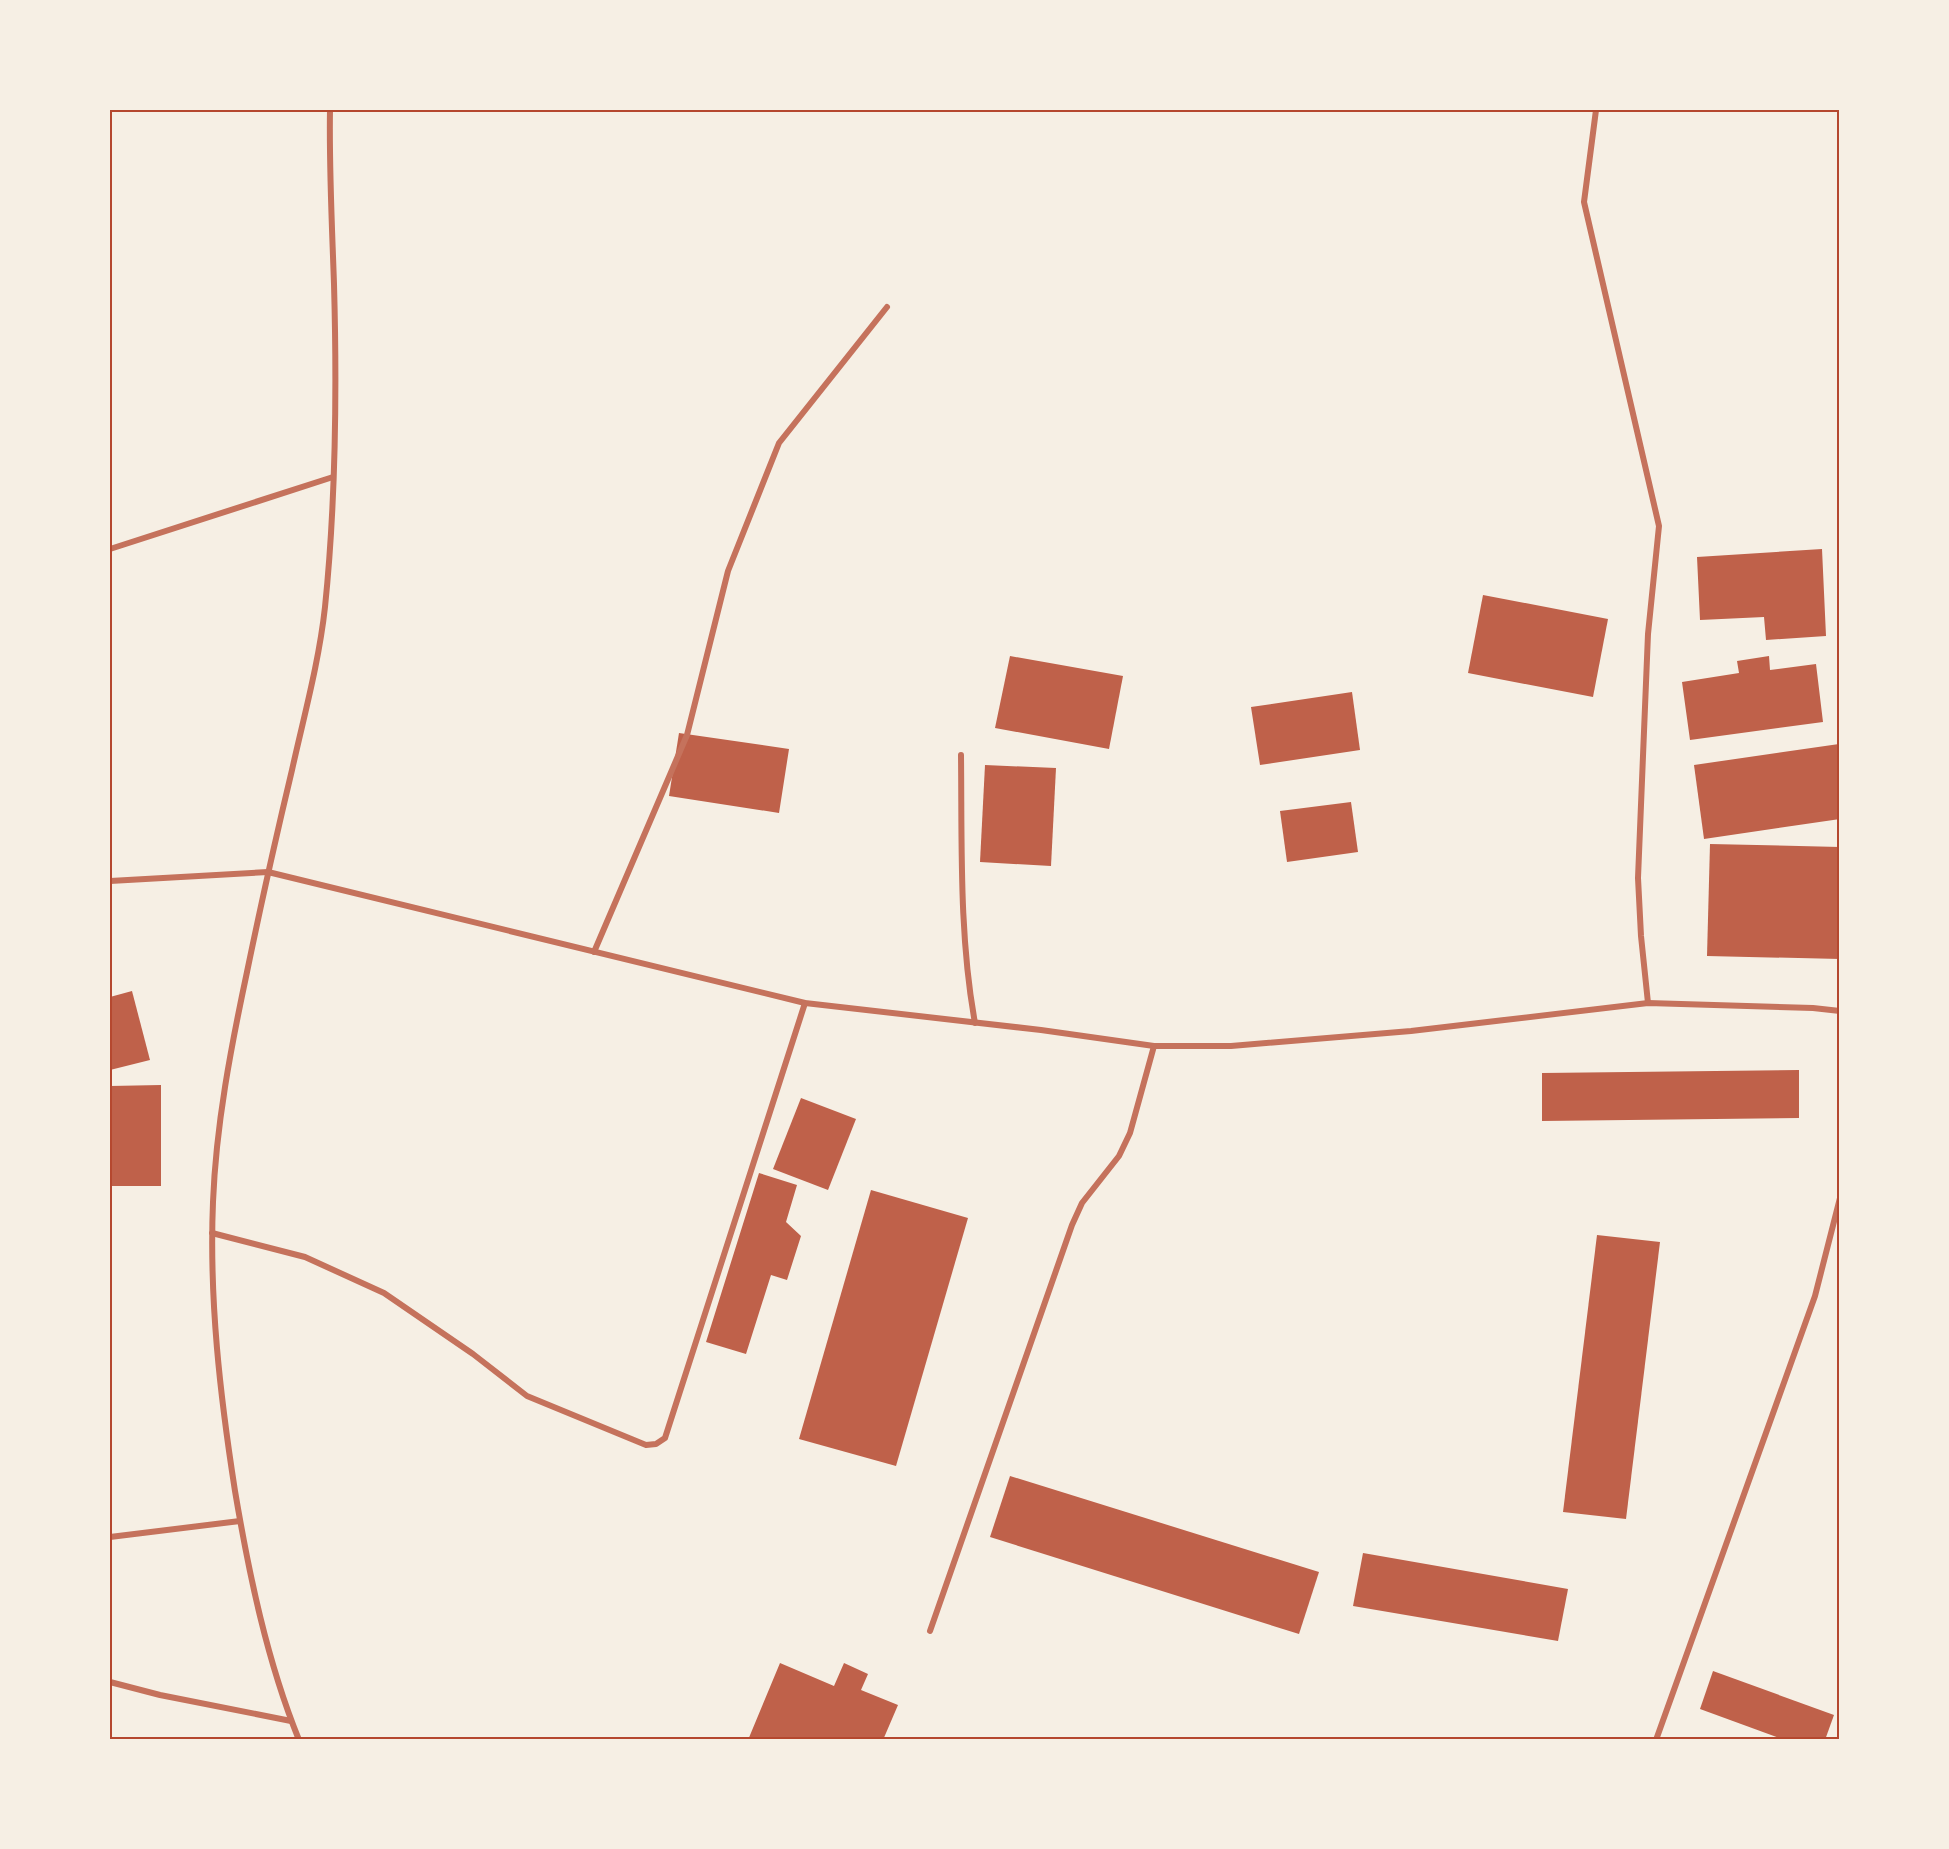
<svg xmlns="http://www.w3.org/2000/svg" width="1949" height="1849" viewBox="0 0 1949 1849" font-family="Manrope,sans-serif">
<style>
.building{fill:#bf614a}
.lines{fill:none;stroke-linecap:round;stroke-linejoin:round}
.minor{stroke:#c5725c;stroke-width:6}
.neatline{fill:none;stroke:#b5482f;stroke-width:2}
</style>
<rect width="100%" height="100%" fill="#f6efe4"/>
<g class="building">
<path d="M1822,549L1826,636L1766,640L1764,617L1700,620L1697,557Z"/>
<path d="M1483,595L1608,619L1593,697L1468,673Z"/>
<path d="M1010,656L1123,676L1109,749L995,728Z"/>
<path d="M1769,656L1770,670L1816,664L1823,722L1690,740L1682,682L1739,673L1737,661Z"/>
<path d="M1352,692L1360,750L1260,765L1251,707Z"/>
<path d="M679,733L789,749L779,813L669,796Z"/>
<path d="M1839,744L1840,819L1704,839L1694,765Z"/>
<path d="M985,765L1056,768L1051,866L980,862Z"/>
<path d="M1351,802L1358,852L1287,862L1280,811Z"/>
<path d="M1710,844L1840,847V959L1707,956Z"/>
<path d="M132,991L150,1060L110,1070V997Z"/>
<path d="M1799,1070V1118L1542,1121V1073Z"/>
<path d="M161,1085V1186H110V1086Z"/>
<path d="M801,1098L856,1119L828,1190L773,1169Z"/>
<path d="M759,1173L797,1185L786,1222L801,1236L787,1280L771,1275L746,1354L706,1342Z"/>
<path d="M871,1190L968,1218L896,1466L799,1439Z"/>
<path d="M1597,1235L1660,1242L1626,1519L1563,1512Z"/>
<path d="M1010,1476L1319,1572L1299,1634L990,1537Z"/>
<path d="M1363,1553L1568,1589L1558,1641L1353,1606Z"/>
<path d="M780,1663L834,1686L844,1663L868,1674L861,1690L898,1705L883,1740H748Z"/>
<path d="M1713,1671L1834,1715L1825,1740H1785L1700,1709Z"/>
</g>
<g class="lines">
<g class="minor">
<path d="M1596,110L1584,202L1659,526L1648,634L1638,878L1641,936L1648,1003"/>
<path d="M110,549L333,477"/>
<path d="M961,755C962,843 959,936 975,1023"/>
<path d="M110,881L268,872L805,1003L1041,1030L1154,1046H1231L1411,1031L1648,1003L1813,1008L1840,1011"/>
<path d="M594,952L687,735L728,571L779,443L887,307"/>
<path d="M212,1233L305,1257L384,1293L473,1354L527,1396L646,1445L656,1444L665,1438L805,1003"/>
<path d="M110,1537L240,1521"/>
<path d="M930,1631L1072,1225L1082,1203L1119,1156L1130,1133L1154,1046"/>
<path d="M110,1682L160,1695L291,1721"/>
<path d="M299,1740C267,1661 249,1574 235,1491C220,1395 209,1299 213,1202C216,1125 231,1047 247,972C261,904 276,837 292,770C304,716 319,662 325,607C336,500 337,391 334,284C332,225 329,168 330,110"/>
<path d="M1656,1740L1815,1296L1840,1198"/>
</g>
</g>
<rect width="1949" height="1849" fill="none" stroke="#f6efe4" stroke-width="222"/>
<rect x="111" y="111" width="1727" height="1627" class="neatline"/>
</svg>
